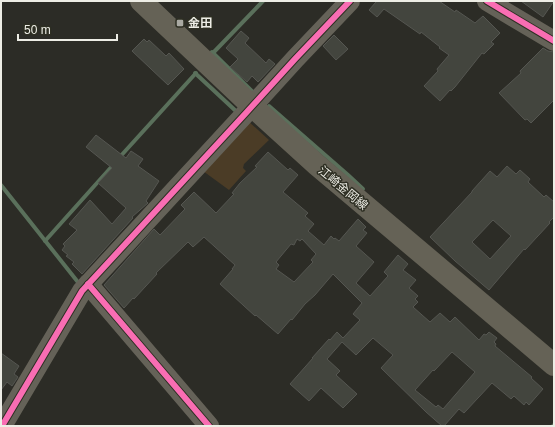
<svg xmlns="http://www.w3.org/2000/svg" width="555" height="427" viewBox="0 0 555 427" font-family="Arial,'Noto Sans JP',sans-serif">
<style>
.green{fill:#4b3c26}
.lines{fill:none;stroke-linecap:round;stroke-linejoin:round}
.stream{stroke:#5a705b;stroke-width:4}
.building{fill:#43453e;stroke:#555651;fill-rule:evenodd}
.minor{stroke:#656258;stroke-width:20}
.major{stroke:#656256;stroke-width:22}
.cycleway-casing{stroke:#2e2f23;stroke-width:8}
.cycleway{stroke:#f96db3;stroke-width:6}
.poi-dot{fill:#a9a9a2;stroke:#2e2f23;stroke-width:1.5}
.labels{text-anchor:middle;stroke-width:3;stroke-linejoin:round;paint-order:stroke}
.poi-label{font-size:12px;font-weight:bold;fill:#edede5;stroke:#2e2f23;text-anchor:start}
.street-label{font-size:12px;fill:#edede5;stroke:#2e2f23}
</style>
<rect width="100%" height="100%" fill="#2c2c26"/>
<path class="green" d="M247,120L269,140L244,164L243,168L246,171L229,190L203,171Z"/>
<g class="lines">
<g class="stream">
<path d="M212,52L255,94"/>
<path d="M212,54L263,1"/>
<path d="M195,73L238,113"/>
<path d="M269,106L348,175L363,189"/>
<path d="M118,159L196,73"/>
<path d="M1,185L81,286"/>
<path d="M45,241L114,164"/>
<path d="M553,426L554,425"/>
</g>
</g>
<g class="building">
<path d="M374,1H439L455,12L456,10L475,23L483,16L500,33L491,42L494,44L484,54L482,53L455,87L451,91L450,90L440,101L424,86L438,71L437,69L449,55L439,48L440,47L421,32L420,34L384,9L377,17L369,10L376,2Z"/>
<path d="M521,1H554L543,17Z"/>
<path d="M241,31L249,38L245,43L266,63L269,59L275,64L258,82L252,76L247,82L230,67L238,59L226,48Z"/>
<path d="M334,35L348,49L336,60L323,46Z"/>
<path d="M144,39L147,42L149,40L166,56L169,53L184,69L168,85L132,51Z"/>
<path d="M543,48L548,51L554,52V100L531,123L527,119L525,120L499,93L521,73L520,71Z"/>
<path d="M96,135L126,158L131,151L143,159L138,166L159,181L146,201L148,203L132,217L133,218L82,274L72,264L74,262L66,256L68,255L62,250L65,246L63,244L77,230L69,224L90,200L112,224L126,208L98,183L112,168L86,147Z"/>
<path d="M268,152L288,170L290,168L298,175L283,192L308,213L305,216L314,224L308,231L324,245L331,236L334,239L335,238L339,241L358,219L366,227L363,230L367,233L356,246L374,262L356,283L370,296L388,276L384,272L398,255L408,264L403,270L416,280L409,288L418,296L415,299L418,302L413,307L430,322L440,313L450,322L455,317L479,340L484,334L486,335L489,332L497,338L494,342L496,344L495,346L532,377L531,378L543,389L529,405L526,402L524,405L514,396L511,399L492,383L464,413L459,409L444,426H442L426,412L381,368L393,355L373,338L356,355L342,342L327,359L340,371L336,375L357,394L343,408L321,388L309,401L290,384L313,358H312L329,339L330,340L337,332L343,338L360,320L353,314L362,303L333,274L315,295L305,304L292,320L291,319L278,334L256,315L255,316L220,284L233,269H232L235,265L204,237L193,247L188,242L156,273L157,274L134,299L133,298L124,308L104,285L154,229L160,235L185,209L181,205L194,192L216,213L234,194L232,193L240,183L257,167L255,166ZM297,239L300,241L302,239L316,254L311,260L313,262L294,282L276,269L279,265L276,262L291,244L294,245ZM452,352L475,372L443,409L438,405L436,407L415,390L433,370L434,371Z"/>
<path d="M507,166L516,174L520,170L530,179L528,182L544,197L546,195L554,202V217L549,222L550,223L525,250L524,249L489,290L455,261L430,237L472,192V191L490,171L497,177ZM493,220L511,236L490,259L472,242Z"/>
<path d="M1,353L19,366L14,374L18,377L12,386L7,382L1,390Z"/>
</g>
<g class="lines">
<g class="minor">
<path d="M487,1L554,41"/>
<path d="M88,284L209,426"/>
<path d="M2,426L82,291L245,114L295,59L350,1"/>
</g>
<path class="major" d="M141,1L252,106L317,165L554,365"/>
<defs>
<g id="cycleway">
<path d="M487,1L554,41"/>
<path d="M88,284L209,426"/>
<path d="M2,426L82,291L245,114L295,59L350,1"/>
</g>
</defs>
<use href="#cycleway" class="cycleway-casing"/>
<use href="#cycleway" class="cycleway"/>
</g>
<rect class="poi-dot" x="176" y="19" width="8" height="8" rx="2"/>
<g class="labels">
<g class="poi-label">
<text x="188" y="27">金田</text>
</g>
<g class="street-label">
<text transform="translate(343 188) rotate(40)" y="4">江崎金岡線</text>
</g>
</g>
<rect width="555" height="427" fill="none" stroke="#edede5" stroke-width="4"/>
<path d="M18 34v6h99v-6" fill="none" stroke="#edede5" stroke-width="2"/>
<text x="24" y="34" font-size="12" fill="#edede5" stroke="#2e2f23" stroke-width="3" paint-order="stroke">50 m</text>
</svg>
